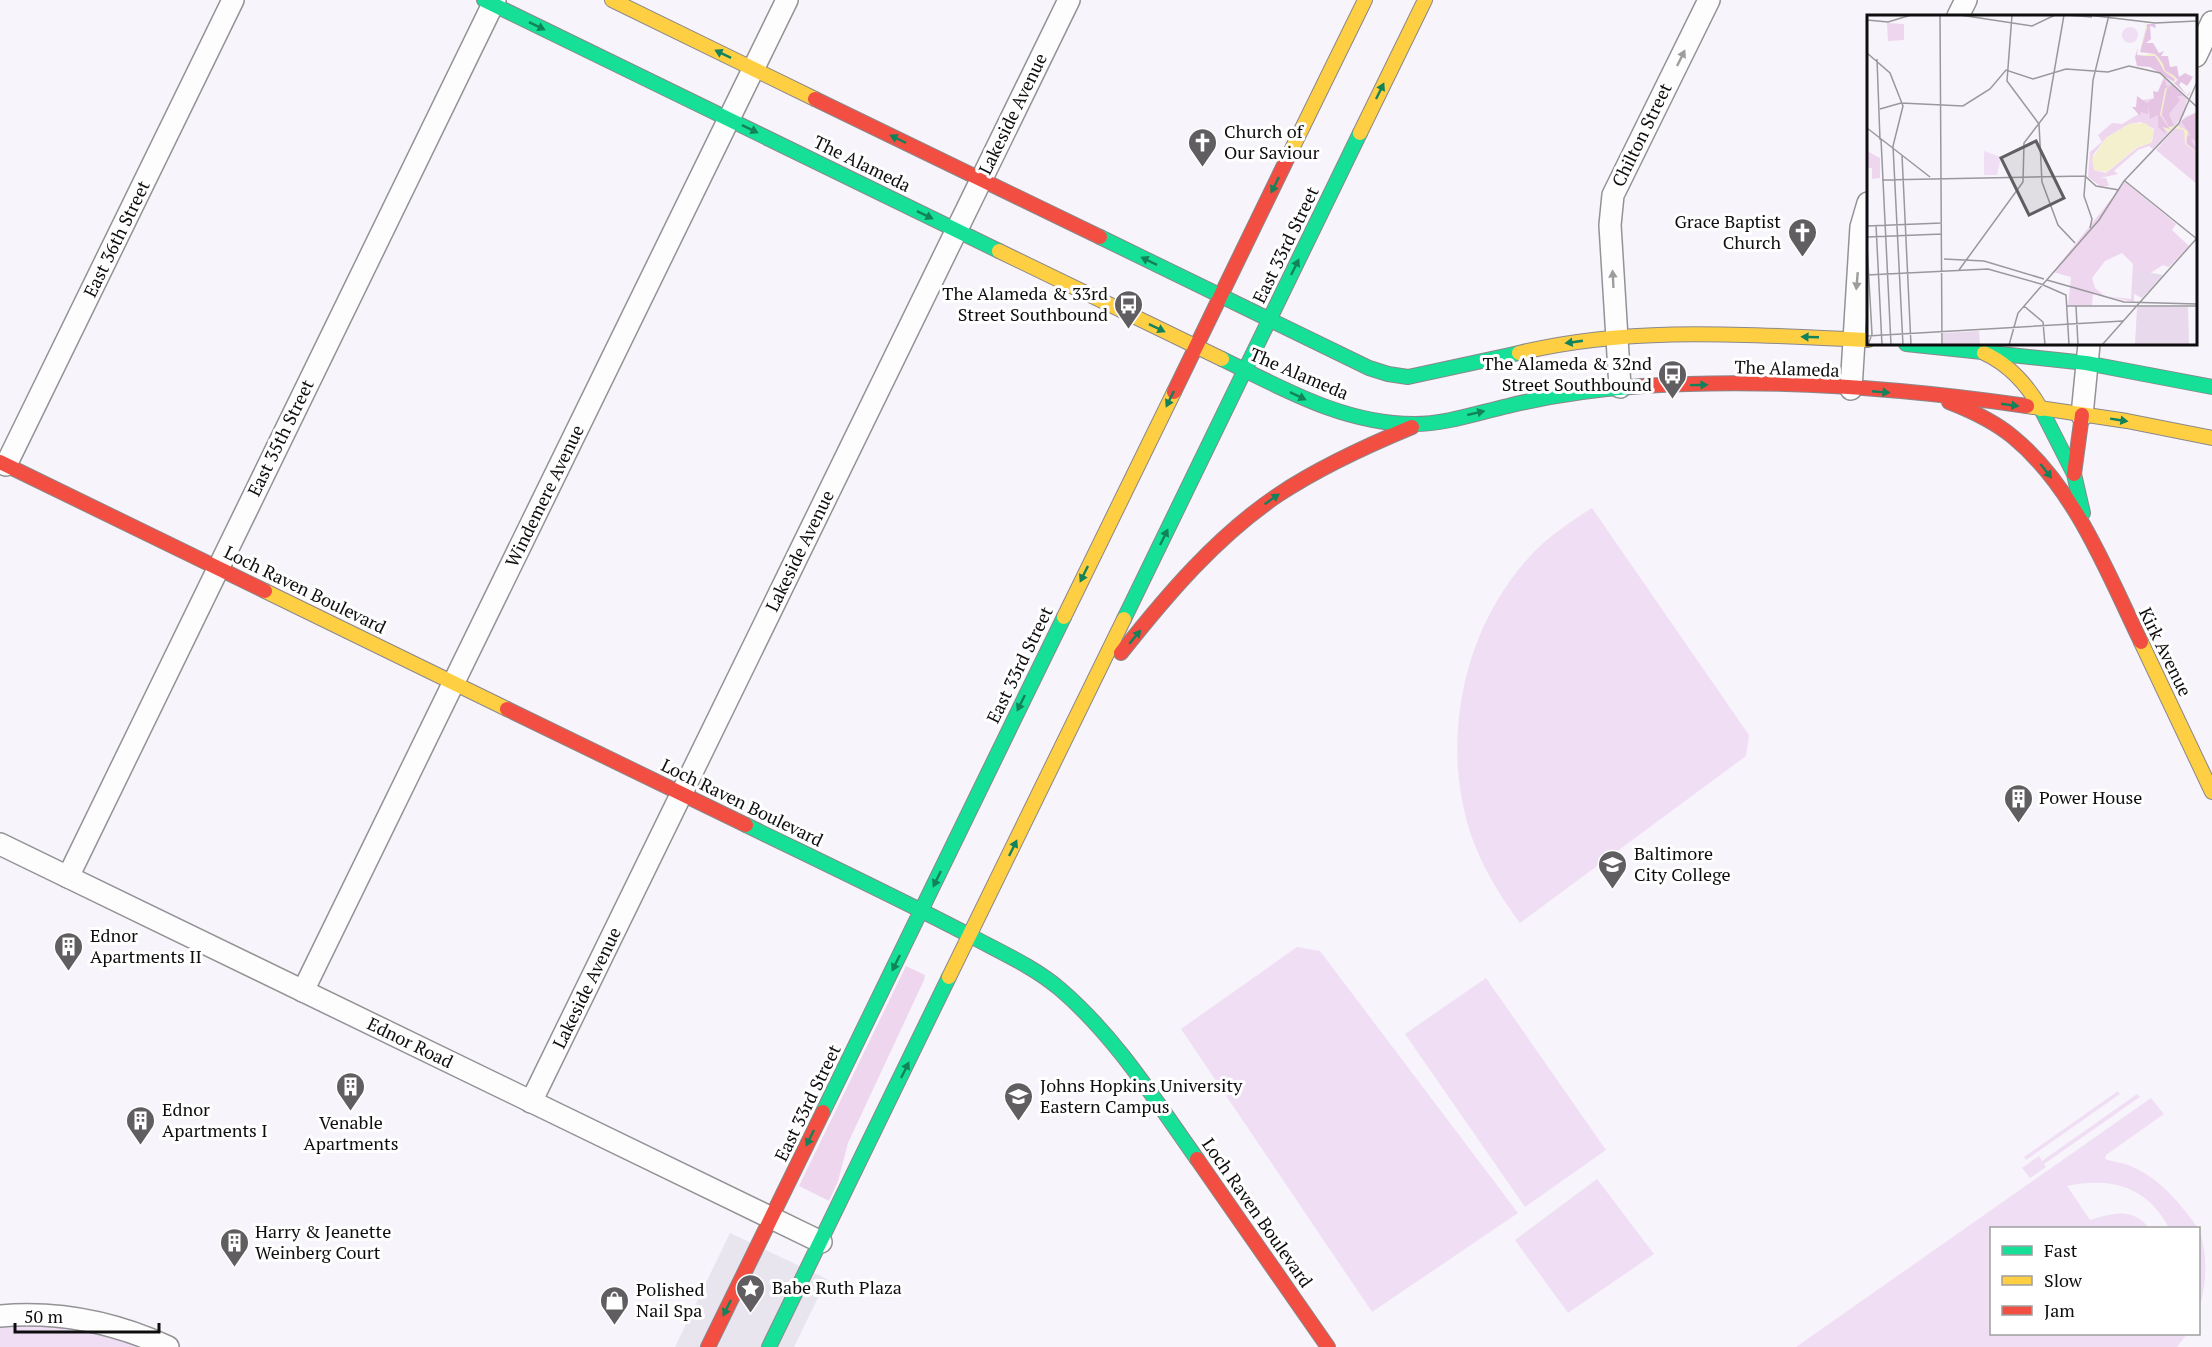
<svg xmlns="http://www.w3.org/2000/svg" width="2212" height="1347" viewBox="0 0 2212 1347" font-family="'PT Serif',serif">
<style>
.green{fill:#eed6ee}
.pitch{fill:#f0dff4}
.plaza{fill:#e9e5ef}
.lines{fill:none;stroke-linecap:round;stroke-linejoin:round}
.street-casing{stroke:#939295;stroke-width:24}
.fast-casing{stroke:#8a888b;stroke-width:16}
.slow-casing{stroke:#8a888b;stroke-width:16}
.jam-casing{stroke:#8a888b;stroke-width:16}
.street{stroke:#fefdfe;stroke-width:21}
.fast{stroke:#16e098;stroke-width:14}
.slow{stroke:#ffcf43;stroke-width:14}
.jam{stroke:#f24e42;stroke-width:14}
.oneway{fill:#12825a}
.oneway2{fill:#9e9d9e}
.labels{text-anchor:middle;stroke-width:6;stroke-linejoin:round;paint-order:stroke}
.street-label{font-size:18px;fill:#0e0e0e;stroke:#fff}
.poi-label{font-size:18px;fill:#0e0e0e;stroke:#fff;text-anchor:start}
.inset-road{fill:none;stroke:#9a989c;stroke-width:1.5}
.view{fill:#605e61;fill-opacity:0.15;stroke:#605e61;stroke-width:3}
.inset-edge{fill:none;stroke:#0e0e0e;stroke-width:3}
</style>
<rect width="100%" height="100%" fill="#f7f4fb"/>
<path class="green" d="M906,966L925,975L924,980L848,1143L838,1181L829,1201L799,1186Z"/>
<g class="pitch">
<path d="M1592,508L1749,735L1746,756L1520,923C1499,895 1481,865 1470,832C1440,738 1464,627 1531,555C1549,536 1570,522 1592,508Z"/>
<path d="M1297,947L1320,951L1518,1213L1372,1312L1181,1029Z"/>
<path d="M1486,978L1606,1150L1525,1207L1405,1034Z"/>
<path d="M2118,1091L2120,1094L2026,1160L2024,1157Z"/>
<path d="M2137,1094L2140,1097L2044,1164L2046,1167L2030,1178L2022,1168L2039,1156L2042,1161Z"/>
<path d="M2151,1098L2164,1114L2106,1155L2105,1159C2112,1162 2120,1162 2128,1165C2159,1177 2179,1202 2198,1228H2169C2147,1186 2111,1177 2067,1186L2090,1220C2113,1213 2133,1207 2149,1228H1992V1334H2187L2177,1347H1796Z"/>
<path d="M1597,1179L1654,1254L1568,1313L1515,1240Z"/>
<path d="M2199,1229C2208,1255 2207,1284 2199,1309Z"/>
<path d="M25,1326C63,1326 101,1332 136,1347H0V1328Z"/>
</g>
<path class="plaza" d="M730,1233L827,1279L794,1347H675Z"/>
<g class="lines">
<defs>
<g id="street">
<path d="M1958,16L1966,0"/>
<path d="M2196,56L2212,22"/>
<path d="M1620,387L1610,225L1613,195L1709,0"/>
<path d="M1851,389L1861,227L1868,203"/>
<path d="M2082,415L2089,344"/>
<path d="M6,465L233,0"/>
<path d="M0,844L821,1242"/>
<path d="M68,877L495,0"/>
<path d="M303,991L787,0"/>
<path d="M531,1102L1069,0"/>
<path d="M0,1316C59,1311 114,1322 168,1347"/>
</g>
<g id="fast">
<path d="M484,0L999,251"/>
<path d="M1100,237L1369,368L1388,374L1408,377L1519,353"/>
<path d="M1906,344L2086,363L2212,387"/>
<path d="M1222,359C1284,389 1344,424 1414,424C1446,424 1477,413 1508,406C1552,395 1598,389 1643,386"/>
<path d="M2041,409L2074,474L2083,513"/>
<path d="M1124,619L1360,133"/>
<path d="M746,825C820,861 894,896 967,934C998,951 1033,966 1060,989C1116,1037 1155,1100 1197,1159"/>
<path d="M823,1112L1064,617"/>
<path d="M769,1347L949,977"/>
</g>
<g id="slow">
<path d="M612,0L815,99"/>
<path d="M1360,133L1425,0"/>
<path d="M1288,157L1365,0"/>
<path d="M999,251L1222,359"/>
<path d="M1519,353C1633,325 1752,335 1868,340"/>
<path d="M1984,353C2010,365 2027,384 2041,409"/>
<path d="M2027,406L2127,421L2212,438"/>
<path d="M265,591L507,709"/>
<path d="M1064,617L1174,392"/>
<path d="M2141,642L2212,792"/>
<path d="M949,977L1124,619"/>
</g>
<g id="jam">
<path d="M815,99L1100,237"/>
<path d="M1643,386C1769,378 1902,388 2027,406"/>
<path d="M1174,392L1288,157"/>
<path d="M1949,402C1972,411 1994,421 2013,437C2075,488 2107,572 2141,642"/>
<path d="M0,462L265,591"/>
<path d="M2074,474L2082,415"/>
<path d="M1121,653C1167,595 1216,537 1278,495C1320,467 1366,446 1412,427"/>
<path d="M507,709L746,825"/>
<path d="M1197,1159L1328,1347"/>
<path d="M708,1347L823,1112"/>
</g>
</defs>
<use href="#street" class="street-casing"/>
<use href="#fast" class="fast-casing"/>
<use href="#slow" class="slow-casing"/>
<use href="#jam" class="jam-casing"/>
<use href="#street" class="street"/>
<use href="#fast" class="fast"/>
<use href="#slow" class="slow"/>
<use href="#jam" class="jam"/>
</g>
<defs><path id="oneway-solid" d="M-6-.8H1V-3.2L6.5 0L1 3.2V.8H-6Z" transform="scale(1.5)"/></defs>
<g class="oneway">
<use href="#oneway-solid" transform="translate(537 26) rotate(26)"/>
<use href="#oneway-solid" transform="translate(723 54) rotate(-154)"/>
<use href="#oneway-solid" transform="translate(1380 91) rotate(-64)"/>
<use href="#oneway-solid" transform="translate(750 129) rotate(26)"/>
<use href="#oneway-solid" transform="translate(898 139) rotate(-154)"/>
<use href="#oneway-solid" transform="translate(1275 185) rotate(116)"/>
<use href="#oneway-solid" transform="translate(925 215) rotate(26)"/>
<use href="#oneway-solid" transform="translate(1149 261) rotate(-154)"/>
<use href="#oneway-solid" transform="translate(1295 267) rotate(-64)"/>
<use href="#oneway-solid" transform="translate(1157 328) rotate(26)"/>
<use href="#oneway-solid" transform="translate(1810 337) rotate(-178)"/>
<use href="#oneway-solid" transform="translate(1574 342) rotate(172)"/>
<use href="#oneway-solid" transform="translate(1699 385) rotate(-1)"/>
<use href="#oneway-solid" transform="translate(1881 392) rotate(5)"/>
<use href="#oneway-solid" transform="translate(1298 396) rotate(26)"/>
<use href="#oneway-solid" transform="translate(1170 399) rotate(116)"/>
<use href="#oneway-solid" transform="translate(2010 405) rotate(8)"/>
<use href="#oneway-solid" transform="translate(1476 413) rotate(-13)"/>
<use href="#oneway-solid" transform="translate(2119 420) rotate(9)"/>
<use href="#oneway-solid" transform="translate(2046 471) rotate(52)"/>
<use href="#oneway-solid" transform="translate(1272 499) rotate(-35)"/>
<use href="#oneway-solid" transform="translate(1164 537) rotate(-64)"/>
<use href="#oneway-solid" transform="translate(1084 574) rotate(116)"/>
<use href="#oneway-solid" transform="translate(1135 637) rotate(-50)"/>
<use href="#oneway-solid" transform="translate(1021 703) rotate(116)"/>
<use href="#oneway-solid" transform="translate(1013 848) rotate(-64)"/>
<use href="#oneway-solid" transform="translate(937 879) rotate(116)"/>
<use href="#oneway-solid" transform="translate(896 963) rotate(116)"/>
<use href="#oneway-solid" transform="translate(905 1070) rotate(-64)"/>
<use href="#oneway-solid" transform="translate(810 1138) rotate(116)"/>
<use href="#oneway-solid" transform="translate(727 1308) rotate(116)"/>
</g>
<g class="oneway2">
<use href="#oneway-solid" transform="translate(1681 58) rotate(-64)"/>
<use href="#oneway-solid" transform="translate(1613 279) rotate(-93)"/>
<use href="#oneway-solid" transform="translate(1857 281) rotate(95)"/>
</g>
<defs>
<symbol id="church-pin" viewBox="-11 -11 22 30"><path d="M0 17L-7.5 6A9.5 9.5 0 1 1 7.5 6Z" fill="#605e61" stroke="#fff"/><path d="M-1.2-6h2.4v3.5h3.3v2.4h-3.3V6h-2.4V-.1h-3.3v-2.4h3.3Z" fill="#fff"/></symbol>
<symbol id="bus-pin" viewBox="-11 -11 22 30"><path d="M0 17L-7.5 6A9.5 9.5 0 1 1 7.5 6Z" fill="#605e61" stroke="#fff"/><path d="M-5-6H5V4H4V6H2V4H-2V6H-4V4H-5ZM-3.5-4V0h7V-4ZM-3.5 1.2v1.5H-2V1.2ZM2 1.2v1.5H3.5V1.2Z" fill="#fff"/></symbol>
<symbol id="building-pin" viewBox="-11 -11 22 30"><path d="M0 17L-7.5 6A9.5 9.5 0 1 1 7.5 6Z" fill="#605e61" stroke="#fff"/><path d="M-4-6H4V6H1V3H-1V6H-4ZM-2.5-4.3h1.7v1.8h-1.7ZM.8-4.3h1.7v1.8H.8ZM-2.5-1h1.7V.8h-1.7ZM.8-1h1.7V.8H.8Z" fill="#fff"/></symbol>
<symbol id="school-pin" viewBox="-11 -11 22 30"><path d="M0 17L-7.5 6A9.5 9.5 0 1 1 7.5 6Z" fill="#605e61" stroke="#fff"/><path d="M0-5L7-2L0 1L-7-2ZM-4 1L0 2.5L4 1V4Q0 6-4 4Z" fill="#fff"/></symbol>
<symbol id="university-pin" viewBox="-11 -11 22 30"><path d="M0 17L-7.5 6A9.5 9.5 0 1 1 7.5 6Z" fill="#605e61" stroke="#fff"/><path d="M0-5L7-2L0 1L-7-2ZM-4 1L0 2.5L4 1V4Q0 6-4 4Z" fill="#fff"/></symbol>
<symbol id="sight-pin" viewBox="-11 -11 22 30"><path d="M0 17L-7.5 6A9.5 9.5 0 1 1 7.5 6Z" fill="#605e61" stroke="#fff"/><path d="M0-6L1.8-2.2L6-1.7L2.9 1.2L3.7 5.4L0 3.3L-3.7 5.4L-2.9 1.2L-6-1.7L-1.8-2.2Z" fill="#fff"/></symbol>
<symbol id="shop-pin" viewBox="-11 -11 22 30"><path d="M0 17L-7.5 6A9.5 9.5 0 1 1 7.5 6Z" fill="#605e61" stroke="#fff"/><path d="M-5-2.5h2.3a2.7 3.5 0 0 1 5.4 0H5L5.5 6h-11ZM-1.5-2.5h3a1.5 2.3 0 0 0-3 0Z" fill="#fff"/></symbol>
</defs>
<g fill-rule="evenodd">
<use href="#church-pin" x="1186" y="126" width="33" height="45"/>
<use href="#church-pin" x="1786" y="216" width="33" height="45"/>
<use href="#bus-pin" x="1112" y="288" width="33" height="45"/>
<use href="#bus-pin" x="1656" y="358" width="33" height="45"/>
<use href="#building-pin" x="2002" y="782" width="33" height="45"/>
<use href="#school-pin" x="1596" y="848" width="33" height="45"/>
<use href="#building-pin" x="52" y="930" width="33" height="45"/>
<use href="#building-pin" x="334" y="1070" width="33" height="45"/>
<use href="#university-pin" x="1002" y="1080" width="33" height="45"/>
<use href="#building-pin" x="124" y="1104" width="33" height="45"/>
<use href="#building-pin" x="218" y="1226" width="33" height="45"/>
<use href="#sight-pin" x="734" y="1272" width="33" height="45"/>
<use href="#shop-pin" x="598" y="1284" width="33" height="45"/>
</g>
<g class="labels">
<g class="street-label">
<text transform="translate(1013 114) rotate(-64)" y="6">Lakeside Avenue</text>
<text transform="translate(1642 135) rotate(-64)" y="6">Chilton Street</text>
<text transform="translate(862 164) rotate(26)" y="6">The Alameda</text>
<text transform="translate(117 239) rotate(-64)" y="6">East 36th Street</text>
<text transform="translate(1286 245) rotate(-64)" y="6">East 33rd Street</text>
<text transform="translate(1787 369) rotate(2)" y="6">The Alameda</text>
<text transform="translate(1299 374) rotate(23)" y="6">The Alameda</text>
<text transform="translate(281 438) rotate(-64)" y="6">East 35th Street</text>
<text transform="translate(545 496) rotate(-64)" y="6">Windemere Avenue</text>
<text transform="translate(800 551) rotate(-64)" y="6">Lakeside Avenue</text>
<text transform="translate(305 590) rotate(26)" y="6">Loch Raven Boulevard</text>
<text transform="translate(2165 652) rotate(64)" y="6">Kirk Avenue</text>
<text transform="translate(1020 665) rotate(-64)" y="6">East 33rd Street</text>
<text transform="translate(742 803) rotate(26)" y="6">Loch Raven Boulevard</text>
<text transform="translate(587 988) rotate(-64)" y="6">Lakeside Avenue</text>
<text transform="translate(410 1043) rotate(26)" y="6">Ednor Road</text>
<text transform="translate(808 1103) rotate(-64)" y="6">East 33rd Street</text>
<text transform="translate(1257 1213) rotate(55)" y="6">Loch Raven Boulevard</text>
</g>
<g class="poi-label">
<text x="1224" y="138">Church of<tspan x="1224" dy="21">Our Saviour</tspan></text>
<text x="1781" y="228" text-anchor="end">Grace Baptist<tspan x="1781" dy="21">Church</tspan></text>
<text x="1108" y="300" text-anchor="end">The Alameda &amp; 33rd<tspan x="1108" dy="21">Street Southbound</tspan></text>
<text x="1652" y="370" text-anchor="end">The Alameda &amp; 32nd<tspan x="1652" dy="21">Street Southbound</tspan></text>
<text x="2039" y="804">Power House</text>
<text x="1634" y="860">Baltimore<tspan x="1634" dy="21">City College</tspan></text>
<text x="90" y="942">Ednor<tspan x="90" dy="21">Apartments II</tspan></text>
<text x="1040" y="1092">Johns Hopkins University<tspan x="1040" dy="21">Eastern Campus</tspan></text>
<text x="162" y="1116">Ednor<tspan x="162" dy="21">Apartments I</tspan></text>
<text x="351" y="1129" text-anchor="middle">Venable<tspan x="351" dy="21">Apartments</tspan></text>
<text x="255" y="1238">Harry &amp; Jeanette<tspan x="255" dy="21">Weinberg Court</tspan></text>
<text x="772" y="1294">Babe Ruth Plaza</text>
<text x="636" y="1296">Polished<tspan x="636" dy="21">Nail Spa</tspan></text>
</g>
</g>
<g transform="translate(1867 15)">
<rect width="330" height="330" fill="#f7f4fb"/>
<path d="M20,8L37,9V25L21,26ZM297,62L320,84L317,100L286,134L282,131L271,135L247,156L251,159L233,163H239L242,171H233L221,162L223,137L235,127L231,120L245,108L255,109L275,97L270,86L288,83ZM274,107L287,114L285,127L270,133L239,158L227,155L226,140L239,123L262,109ZM330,97V169L289,135L318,102ZM0,136L13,143V163L5,164V153H1L0,159ZM258,167L309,209L305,215L322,231L302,252L296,250L282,259L267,255V287L226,278L225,290L201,291L204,262L186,257ZM255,238L266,249L264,284L238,281L228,273L225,263L238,246Z" fill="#eed6ee" fill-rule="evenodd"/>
<path d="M280,9H288L289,13L283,11L284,24L279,28H286L292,38L297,36L294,41H301L303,52L310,51L312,62L318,58L326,62L320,71L314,67L312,70L320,80L324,76L321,81L307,68L311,65L307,61L297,55L308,64L307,67L283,52L270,51L268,42L271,33L270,40L288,41L297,54L288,39L273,37ZM298,62L299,71L305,69L316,81H310L313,85L302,99L307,111L302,112L295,99L299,73L293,100L303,114H297L300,120L291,112V100L283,104L281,90V99L274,97L273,101L265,92H269L270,81L280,88L287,83L286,76L291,77ZM330,97V126L324,124L330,136L320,129V120L324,121L314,106Z" fill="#e5c4e3"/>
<path d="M267,255L296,260L275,283L267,279ZM270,292H321L322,330H268ZM112,316L113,330H76V318Z" fill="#e8d9ec"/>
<path d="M255 20a8 8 0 1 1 16 0a8 8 0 1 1-16 0ZM117,136L134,142L130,160H117Z" fill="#f0dff4"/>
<path d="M277,0L279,9L280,13L272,41L284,39H287L291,42L296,49L298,56L307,61L310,65L300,73L294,101L302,112L311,111L321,116L319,128L330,138L318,129L317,115L307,113L301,117L295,112L303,114L293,100L298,74L309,65L297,56L289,41H272L279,14ZM278,108L287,116L284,128L269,133L240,157L227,155L225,144L239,123L262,109Z" fill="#f4f0cd"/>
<path class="inset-road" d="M73,0L75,330M93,0L165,11L188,0M145,0L140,66L172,109L175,167L191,210L208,228M201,0L225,2M221,0L288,8L330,6M0,5L21,7L44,0M0,38L23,58L36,91L26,131L36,330M10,44L13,125M13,94L34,88L96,91L123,74L139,55L166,64L199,54L241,57L262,51L293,58L330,92M0,113L63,162M14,124L24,330M35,140L44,330M15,165L218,161L229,171L252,175M258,166L330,224M9,210L15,330M0,211L75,208M223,213L225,204L217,181L226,65L242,0M0,222L75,219M0,230L5,319L1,330M77,244L117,246L177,264M92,255L156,167L157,128L180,98L197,0M0,260L121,254L174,269L199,280L202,330M180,265L257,287L330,289M157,291L176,307L178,330M200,291H330M209,291L211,330M0,321L256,306M142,330L151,298L232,205L257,166L312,108L330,67M235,330L330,223"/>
<path class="view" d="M169,126L197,183L162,200L134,143Z"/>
<rect width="330" height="330" class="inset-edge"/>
</g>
<rect x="1990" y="1227" width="210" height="108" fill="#ffffff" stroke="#9f9f9f" stroke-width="1.5"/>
<rect x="2002" y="1246" width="30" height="9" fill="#16e098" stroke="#9f9f9f" stroke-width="1.5"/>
<text x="2044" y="1257" font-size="18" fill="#0e0e0e">Fast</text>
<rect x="2002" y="1276" width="30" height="9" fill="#ffcf43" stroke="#9f9f9f" stroke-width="1.5"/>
<text x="2044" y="1287" font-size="18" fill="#0e0e0e">Slow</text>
<rect x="2002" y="1306" width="30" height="9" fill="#f24e42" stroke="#9f9f9f" stroke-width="1.5"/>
<text x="2044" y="1317" font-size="18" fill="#0e0e0e">Jam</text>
<path d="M15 1323v9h144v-9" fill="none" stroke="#0e0e0e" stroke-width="3"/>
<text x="24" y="1323" font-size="18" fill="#0e0e0e" stroke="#ffffff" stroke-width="4.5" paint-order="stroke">50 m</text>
</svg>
